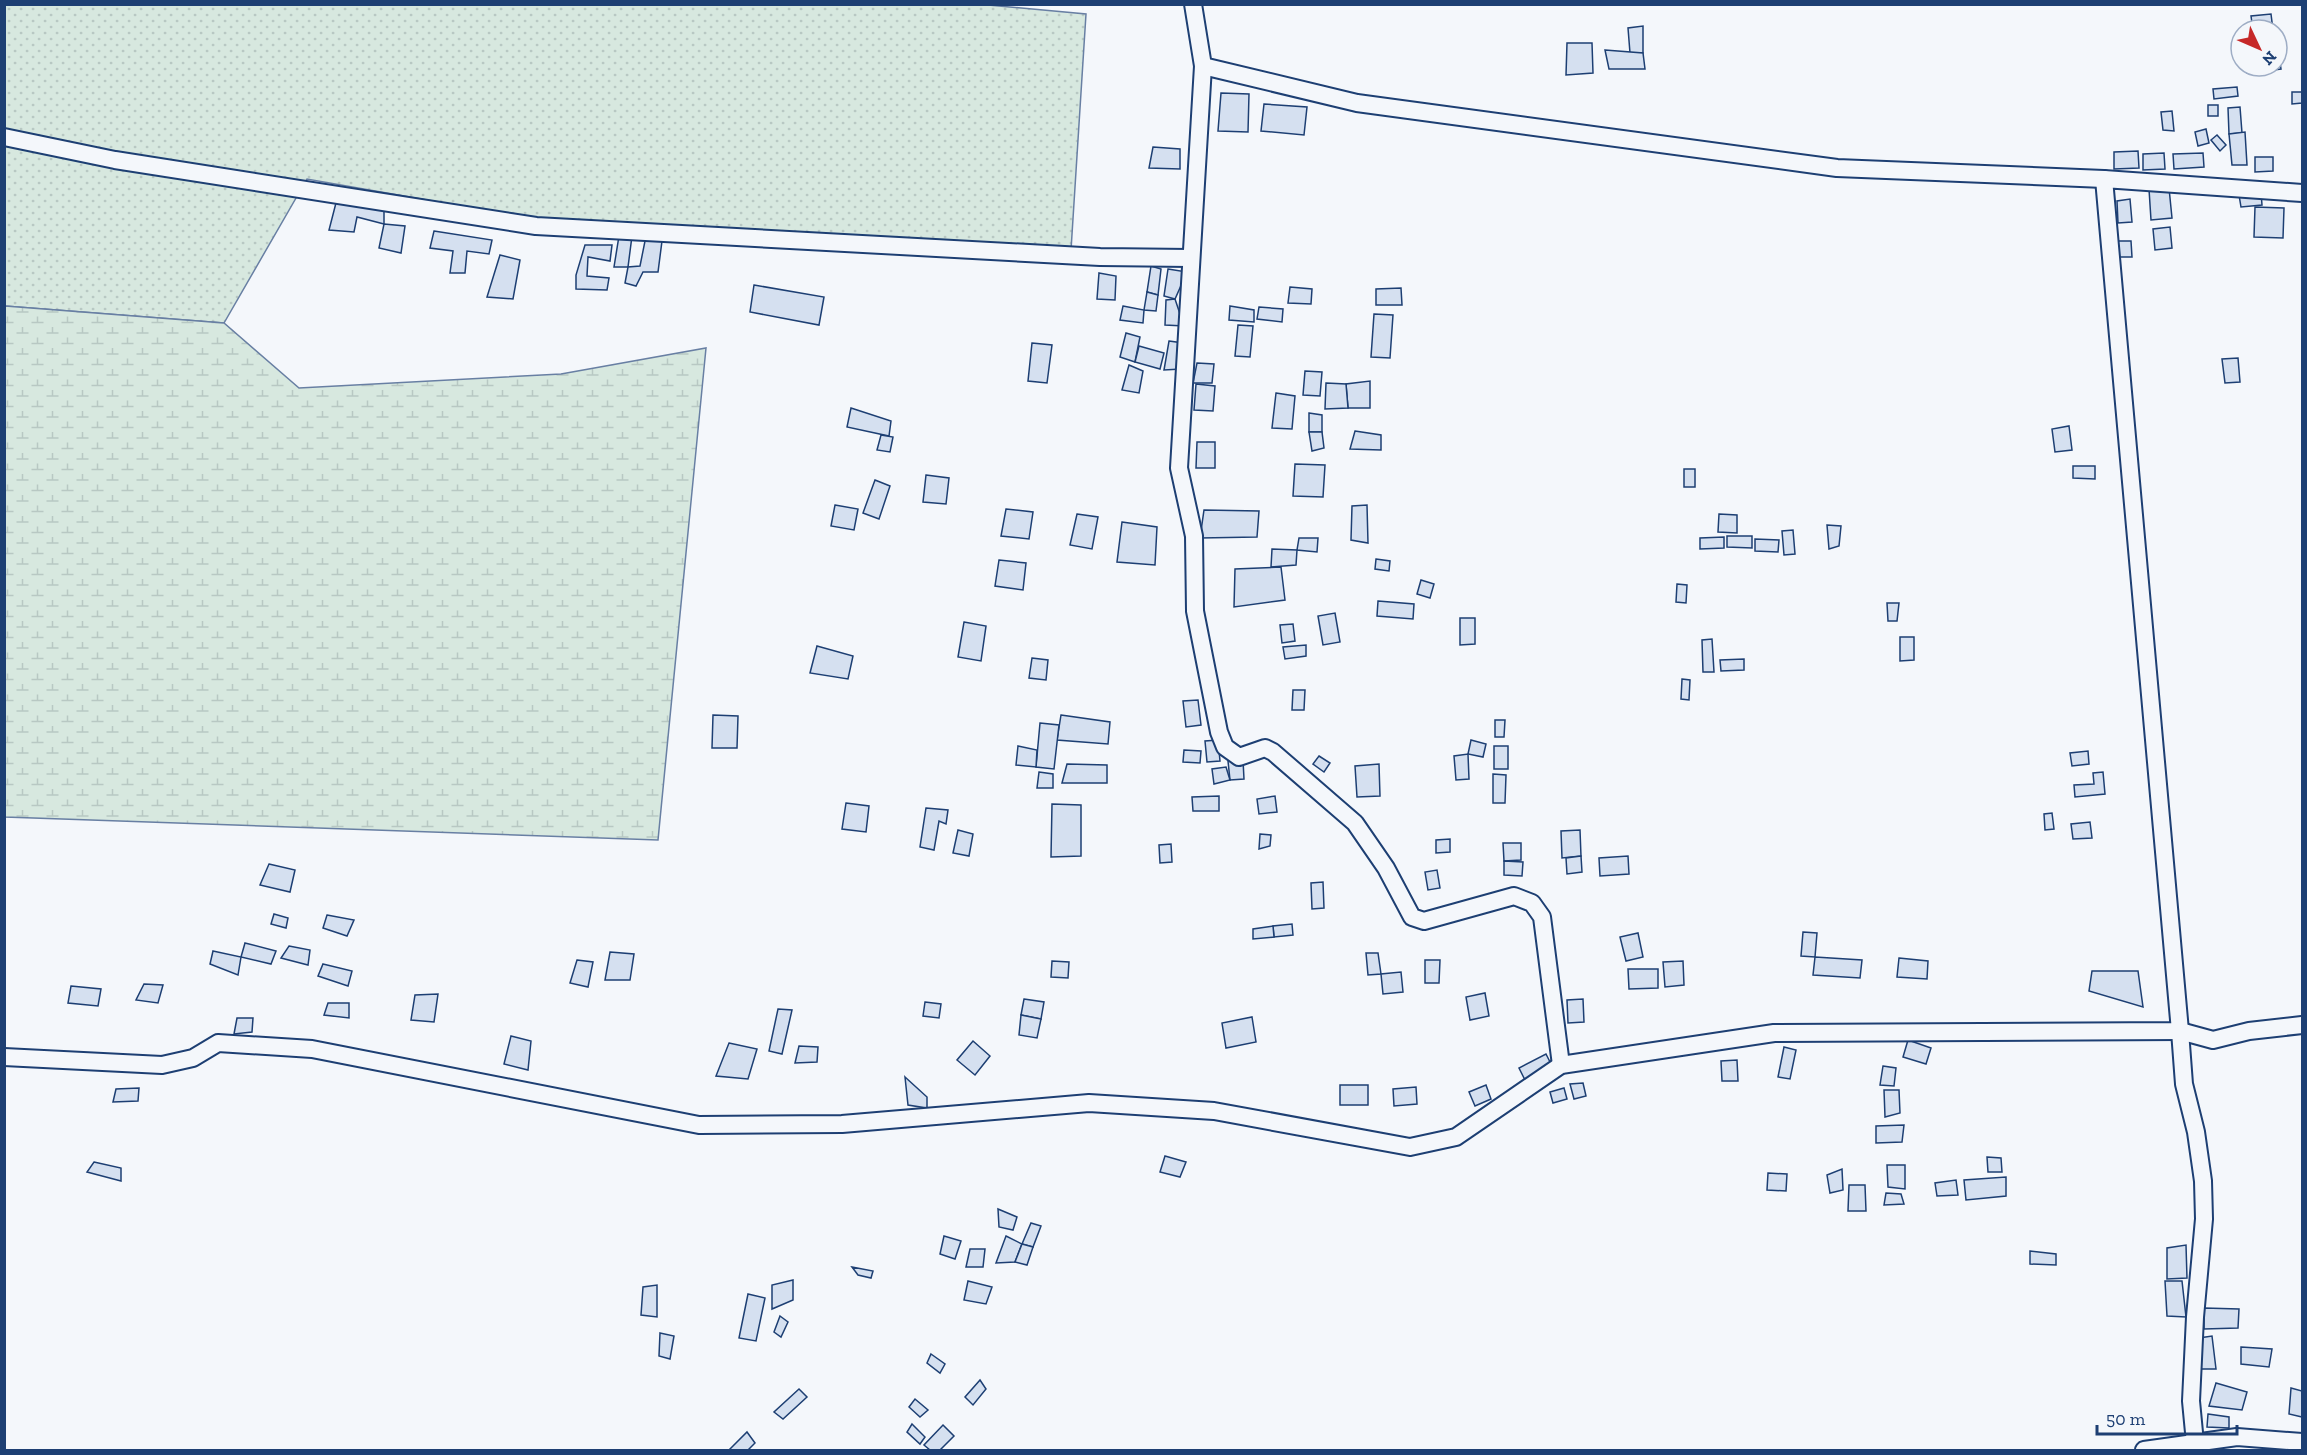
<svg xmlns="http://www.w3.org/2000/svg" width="2307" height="1455" viewBox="0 0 2307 1455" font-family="'Zilla Slab',serif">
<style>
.grass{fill:url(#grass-dots);stroke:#687fa3;stroke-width:1.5}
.wetland{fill:url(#wetland-marsh);stroke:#687fa3;stroke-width:1.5}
.building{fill:#d5e0f0;stroke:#1d3f73;stroke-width:1.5}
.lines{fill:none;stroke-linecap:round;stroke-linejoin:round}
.street-casing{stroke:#1d3f73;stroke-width:20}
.street{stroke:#f4f7fb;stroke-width:16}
</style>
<defs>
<pattern id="grass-dots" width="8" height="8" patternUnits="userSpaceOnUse" patternTransform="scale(1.5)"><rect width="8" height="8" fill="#d7e8df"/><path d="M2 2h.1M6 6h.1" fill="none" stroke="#b8c8c3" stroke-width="1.8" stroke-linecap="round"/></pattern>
<pattern id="wetland-marsh" width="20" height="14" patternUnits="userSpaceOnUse" patternTransform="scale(1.5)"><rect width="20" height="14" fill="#d7e8df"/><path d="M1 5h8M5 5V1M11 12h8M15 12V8" fill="none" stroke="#b8c8c3"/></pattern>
</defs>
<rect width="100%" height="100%" fill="#f4f7fb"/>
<path class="grass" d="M977,4L1086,14L1071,250L558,223L307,179L224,323L5,306L4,5Z"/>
<path class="wetland" d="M5,306L224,323L299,388L561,374L706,348L658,840L5,817Z"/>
<g class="building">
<path d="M2271,14L2273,30H2253L2251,16Z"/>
<path d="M1643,26V53H1630L1628,28Z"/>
<path d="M1567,43H1592L1593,73L1566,75Z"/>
<path d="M1605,50L1643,53L1645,69H1609Z"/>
<path d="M2279,55L2281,69L2247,73L2246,66H2277Z"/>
<path d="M2237,87L2238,96L2214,99L2213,89Z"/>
<path d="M2292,92H2302V103L2292,104Z"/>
<path d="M1221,93L1249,94L1248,132L1218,131Z"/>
<path d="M1264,104L1307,107L1304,135L1261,131Z"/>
<rect x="2208" y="105" width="10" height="11"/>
<path d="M2240,107L2242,133L2229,134L2228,108Z"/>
<path d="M2172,111L2174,131L2163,130L2161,112Z"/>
<path d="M2206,129L2209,143L2198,146L2195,132Z"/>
<path d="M2245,132L2247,165H2232L2229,134Z"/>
<path d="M2217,135L2226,145L2220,151L2211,140Z"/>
<path d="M1153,147L1180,149V169L1149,168Z"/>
<path d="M2138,151L2139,168L2114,169V152Z"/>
<path d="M2164,153L2165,169L2143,170V154Z"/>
<path d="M2203,153L2204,167L2174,169L2173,154Z"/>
<path d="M2255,157H2273V171L2255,172Z"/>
<path d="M2169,188L2172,218L2151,220L2149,189Z"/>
<path d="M2261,192L2262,205L2241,207L2239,195Z"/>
<path d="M337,199L384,210V224L357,217L354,232L329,230Z"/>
<path d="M2130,199L2132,222L2118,223L2117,201Z"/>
<path d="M2255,207L2284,208L2283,238L2254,237Z"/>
<path d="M384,224L405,226L401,253L379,248Z"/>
<path d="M2170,227L2172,248L2155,250L2153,229Z"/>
<path d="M434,231L492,240L489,254L467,251L465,273H450L453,251L430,248Z"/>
<path d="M619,236H632L628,267H614Z"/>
<path d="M645,241H662L658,272H643L636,286L625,283L628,267L640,266Z"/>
<path d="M2115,241H2131L2132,257H2115Z"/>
<path d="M585,245H612L610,261L588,257L587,276L609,278L607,290L576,289V275Z"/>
<path d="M500,255L520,260L513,299L487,297Z"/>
<path d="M1151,266L1161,269L1158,295L1147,292Z"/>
<path d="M1168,269L1187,272L1175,299L1164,296Z"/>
<path d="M1099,273L1116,276L1115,300L1097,299Z"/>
<path d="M754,285L824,297L819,325L750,312Z"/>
<path d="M1290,287L1312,289L1311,304L1288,303Z"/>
<path d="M1401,288L1402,305H1376V289Z"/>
<path d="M1147,292L1158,295L1156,311L1144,310Z"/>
<path d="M1175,299L1184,326L1165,325L1166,300Z"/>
<path d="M1123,306L1144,310L1143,323L1120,320Z"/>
<path d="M1230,306L1254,310V322L1229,320Z"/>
<path d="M1259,307L1283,309L1282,322L1257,319Z"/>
<path d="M1374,314L1393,315L1390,358L1371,357Z"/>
<path d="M1238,325L1253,326L1250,357L1235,356Z"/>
<path d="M1126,333L1140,337L1135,362L1120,357Z"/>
<path d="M1169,341L1183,343L1181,369L1164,370Z"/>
<path d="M1032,343L1052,345L1047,383L1028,381Z"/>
<path d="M1139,346L1164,353L1160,369L1135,362Z"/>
<path d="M2238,358L2240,382L2225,383L2222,359Z"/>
<path d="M1197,363L1214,364L1212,383H1193Z"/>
<path d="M1129,365L1143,371L1139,393L1122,390Z"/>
<path d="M1305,371L1322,372L1320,396L1303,395Z"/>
<path d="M1370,381V408H1348L1346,384Z"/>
<path d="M1326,383L1346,384L1348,408L1325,409Z"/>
<path d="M1196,384L1215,386L1213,411L1194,410Z"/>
<path d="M1276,393L1295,396L1292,429L1272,428Z"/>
<path d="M851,408L891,421L889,436L847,427Z"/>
<path d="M1309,413L1322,415V432H1309Z"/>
<path d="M2069,426L2072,450L2055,452L2052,429Z"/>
<path d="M1355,431L1381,435V450L1350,449Z"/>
<path d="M1309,432H1322L1324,448L1312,451Z"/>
<path d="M881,435L893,437L890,452L877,450Z"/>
<path d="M1197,442H1215V468H1196Z"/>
<path d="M1295,464L1325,465L1323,497L1293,496Z"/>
<path d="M2073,466H2095V479L2073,478Z"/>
<rect x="1684" y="469" width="11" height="18"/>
<path d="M926,475L949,478L946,504L923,502Z"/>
<path d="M875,480L890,486L879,519L863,513Z"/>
<path d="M835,505L858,509L854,530L831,526Z"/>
<path d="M1367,505L1368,543L1351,540L1352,506Z"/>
<path d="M1006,509L1033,512L1029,539L1001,536Z"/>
<path d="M1204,510L1259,511L1257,537L1200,538Z"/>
<path d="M1077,514L1098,517L1092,549L1070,545Z"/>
<path d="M1719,514L1737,515V533L1718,532Z"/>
<path d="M1122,522L1157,527L1155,565L1117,562Z"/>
<path d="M1827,525L1841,526L1839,546L1829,549Z"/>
<path d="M1793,530L1795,554L1784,555L1782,531Z"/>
<path d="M1727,536H1752V548L1727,547Z"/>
<path d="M1724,537V548L1700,549V538Z"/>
<path d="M1299,538H1318L1317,552L1297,550Z"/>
<path d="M1755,539L1779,540L1778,552L1755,551Z"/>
<path d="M1272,549L1297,550L1296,565L1271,567Z"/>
<path d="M1376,559L1390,561L1389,571L1375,569Z"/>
<path d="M999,560L1026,563L1023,590L995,586Z"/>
<path d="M1281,567L1285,600L1234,607L1235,569Z"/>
<path d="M1421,580L1434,584L1430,598L1417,594Z"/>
<path d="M1677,584L1687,585L1686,603L1676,602Z"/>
<path d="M1378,601L1414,604L1413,619L1377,616Z"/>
<path d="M1887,603H1899L1897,621H1888Z"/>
<path d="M1335,613L1340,642L1323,645L1318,616Z"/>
<path d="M1460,618H1475V644L1460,645Z"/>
<path d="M964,622L986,626L981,661L958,657Z"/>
<path d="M1293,624L1295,641L1282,643L1280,625Z"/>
<path d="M1900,637H1914V660L1900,661Z"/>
<path d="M1712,639L1714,672H1703L1702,640Z"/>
<path d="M1306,645V656L1285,659L1283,647Z"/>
<path d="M817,646L853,656L848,679L810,673Z"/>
<path d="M1032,658L1048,660L1046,680L1029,678Z"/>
<path d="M1744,659V670L1721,671L1720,660Z"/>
<path d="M1682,679L1690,680L1689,700L1681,699Z"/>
<path d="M1293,690H1305L1304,710H1292Z"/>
<path d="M1198,700L1201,725L1186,727L1183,701Z"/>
<path d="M713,715L738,716L737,748H712Z"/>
<path d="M1061,715L1110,722L1108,744L1057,740Z"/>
<path d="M1495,720H1505L1504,737H1495Z"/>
<path d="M1040,723L1059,725L1054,769L1036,767Z"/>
<path d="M1218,740L1220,761L1207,762L1205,741Z"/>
<path d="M1471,740L1486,744L1483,757L1468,754Z"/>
<path d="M1018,746L1037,750L1036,767L1016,765Z"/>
<rect x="1494" y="746" width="14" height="23"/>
<path d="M1184,750L1201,751L1200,763L1183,762Z"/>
<path d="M2088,751L2089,764L2072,766L2070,753Z"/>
<path d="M1468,754L1469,779L1456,780L1454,756Z"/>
<path d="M1319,756L1330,763L1324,772L1313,764Z"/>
<path d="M1243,760L1244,779L1230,780L1228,761Z"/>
<path d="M1067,764L1107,765V783H1062Z"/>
<path d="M1379,764L1380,796L1357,797L1355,766Z"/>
<path d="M1226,767L1230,780L1214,784L1212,769Z"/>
<path d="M1039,772L1053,774V788H1037Z"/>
<path d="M2103,772L2105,794L2075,797L2074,785L2094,784L2093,773Z"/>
<path d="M1493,774L1506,775L1505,803H1493Z"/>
<path d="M1219,796V811H1193L1192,797Z"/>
<path d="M1275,796L1277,812L1259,814L1257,799Z"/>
<path d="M846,803L869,806L866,832L842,829Z"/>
<path d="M1052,804L1081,805V856L1051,857Z"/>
<path d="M926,808L948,810L946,824L939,821L934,850L920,847Z"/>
<path d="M2052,813L2054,829L2045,830L2044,814Z"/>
<path d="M2090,822L2092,838L2073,839L2071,824Z"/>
<path d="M958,830L973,834L969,856L953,853Z"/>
<path d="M1580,830L1581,856L1562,858L1561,831Z"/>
<path d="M1260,834L1271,835L1270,846L1259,849Z"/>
<path d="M1450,839V852L1436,853V840Z"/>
<path d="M1503,843H1521V860L1504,861Z"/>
<path d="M1171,844L1172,862L1160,863L1159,845Z"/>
<path d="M1581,856L1582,872L1567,874L1566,858Z"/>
<path d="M1628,856L1629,874L1600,876L1599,858Z"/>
<path d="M1504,861L1523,862L1522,876L1504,875Z"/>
<path d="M269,864L295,870L290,892L260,885Z"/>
<path d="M1437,870L1440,888L1428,890L1425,872Z"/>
<path d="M1323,882L1324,908L1312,909L1311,883Z"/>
<path d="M274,914L288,918L286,928L271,924Z"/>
<path d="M327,915L354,920L347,936L323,928Z"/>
<path d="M1292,924L1293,935L1274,937L1273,926Z"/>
<path d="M1273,926L1274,937L1253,939V929Z"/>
<path d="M1803,932L1817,933L1815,957L1801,956Z"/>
<path d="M1638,933L1643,957L1626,961L1620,937Z"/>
<path d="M245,943L276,951L271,964L241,957Z"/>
<path d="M289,946L310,950L308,965L281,958Z"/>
<path d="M213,951L241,957L238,975L210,964Z"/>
<path d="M610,952L634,954L630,980H605Z"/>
<path d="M1366,953H1378L1381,974L1368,975Z"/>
<path d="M1815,957L1862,960L1860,978L1813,975Z"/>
<path d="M1899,958L1928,961L1927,979L1897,977Z"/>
<path d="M577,960L593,962L588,987L570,983Z"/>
<path d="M1425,960H1440L1439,983H1425Z"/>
<path d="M1052,961L1069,962L1068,978L1051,977Z"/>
<path d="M1683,961L1684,985L1665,987L1663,962Z"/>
<path d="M323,964L352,971L348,986L318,976Z"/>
<path d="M1628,969H1658V988L1629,989Z"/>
<path d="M2092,971H2138L2143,1007L2089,991Z"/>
<path d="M1401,972L1403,992L1383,994L1381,974Z"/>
<path d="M144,984L163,985L158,1003L136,1000Z"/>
<path d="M71,986L101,989L98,1006L68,1003Z"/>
<path d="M1485,993L1489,1016L1470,1020L1466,997Z"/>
<path d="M438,994L434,1022L411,1020L415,995Z"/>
<path d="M1024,999L1044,1002L1041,1019L1021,1015Z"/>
<path d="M1583,999L1584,1022L1568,1023L1567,1000Z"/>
<path d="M925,1002L941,1004L939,1018L923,1016Z"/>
<path d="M328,1003H349V1018L324,1015Z"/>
<path d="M778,1009L792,1010L782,1054L769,1051Z"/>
<path d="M1021,1015L1041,1019L1037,1038L1019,1035Z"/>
<path d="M1252,1017L1256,1042L1226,1048L1222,1023Z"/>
<path d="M237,1018H253L252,1032L234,1034Z"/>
<path d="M511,1036L531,1041L528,1070L504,1064Z"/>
<path d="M1908,1040L1931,1048L1926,1064L1903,1057Z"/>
<path d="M973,1041L990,1056L975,1075L957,1060Z"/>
<path d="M729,1043L757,1049L748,1079L716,1076Z"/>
<path d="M799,1046L818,1047L817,1062L795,1063Z"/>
<path d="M1784,1047L1796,1050L1790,1079L1778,1077Z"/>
<path d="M1546,1054L1552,1066L1525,1080L1519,1068Z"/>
<path d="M1737,1060L1738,1081H1722L1721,1061Z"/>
<path d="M1883,1066L1896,1068L1894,1086L1880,1085Z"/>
<path d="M905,1077L927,1097V1108L908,1105Z"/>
<path d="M1583,1083L1586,1096L1574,1099L1570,1084Z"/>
<rect x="1340" y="1085" width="28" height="20"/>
<path d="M1486,1085L1491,1099L1475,1106L1469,1092Z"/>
<path d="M1416,1087L1417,1104L1394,1106L1393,1089Z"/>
<path d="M139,1088L138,1101L113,1102L116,1089Z"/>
<path d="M1564,1088L1567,1099L1553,1103L1550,1092Z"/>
<path d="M1884,1090H1899L1900,1113L1885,1117Z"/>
<path d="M1904,1125L1902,1142L1876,1143V1126Z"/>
<path d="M1165,1156L1186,1162L1180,1177L1160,1172Z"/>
<path d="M1987,1157L2001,1158L2002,1172H1988Z"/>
<path d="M94,1162L121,1168V1181L87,1172Z"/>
<path d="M1887,1165H1905V1189L1888,1187Z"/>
<path d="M1842,1169L1843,1190L1830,1193L1827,1175Z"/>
<path d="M1768,1173L1787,1174L1786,1191L1767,1190Z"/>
<path d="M2006,1177V1196L1966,1200L1964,1180Z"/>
<path d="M1956,1180L1958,1195L1937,1196L1935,1183Z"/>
<path d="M1849,1185H1865L1866,1211H1848Z"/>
<path d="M1886,1193L1901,1194L1904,1204L1884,1205Z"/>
<path d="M998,1209L1017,1217L1013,1230L999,1227Z"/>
<path d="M1031,1223L1041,1226L1033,1247L1022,1244Z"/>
<path d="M944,1236L961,1241L955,1259L940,1254Z"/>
<path d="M1006,1236L1022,1244L1015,1262L996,1263Z"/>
<path d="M1022,1244L1033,1247L1027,1265L1015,1262Z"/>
<path d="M2186,1245L2187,1278L2167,1279V1248Z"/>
<path d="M970,1249H985L983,1267H966Z"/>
<path d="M2030,1251L2056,1254V1265L2030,1264Z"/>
<path d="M852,1267L873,1271L871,1278L858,1275Z"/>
<path d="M793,1280V1300L772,1309V1285Z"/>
<path d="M968,1281L992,1287L986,1304L964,1300Z"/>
<path d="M2165,1281H2182L2186,1317L2167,1316Z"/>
<path d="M657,1285V1317L641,1315L643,1287Z"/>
<path d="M748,1294L765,1298L756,1341L739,1338Z"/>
<path d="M2204,1308L2239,1309L2238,1328L2204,1329Z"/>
<path d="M780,1316L788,1322L781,1337L774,1332Z"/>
<path d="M660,1333L674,1336L670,1359L659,1356Z"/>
<path d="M2212,1336L2216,1369H2199V1338Z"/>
<path d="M2241,1347L2272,1349L2269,1367L2241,1364Z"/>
<path d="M931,1354L945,1364L940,1373L927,1363Z"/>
<path d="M980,1380L986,1389L973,1405L965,1397Z"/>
<path d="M2216,1383L2247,1392L2242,1410L2209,1406Z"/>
<path d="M2291,1388L2302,1391V1417L2289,1414Z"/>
<path d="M799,1389L807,1397L783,1419L774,1412Z"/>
<path d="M915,1399L928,1410L920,1417L909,1407Z"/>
<path d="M2208,1414L2229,1417V1428L2207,1427Z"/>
<path d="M912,1424L925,1437L920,1444L907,1432Z"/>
<path d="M943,1425L954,1436L940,1450H930L924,1445Z"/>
<path d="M747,1432L755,1443L748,1450H729Z"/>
</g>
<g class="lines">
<defs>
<g id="street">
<path d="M1193,4L1203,66L1357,103L1837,168L2104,179"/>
<path d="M1203,66L1179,468L1194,536L1195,611L1219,732L1225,747L1239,757L1265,748L1273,752L1355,823L1386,868L1412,917L1424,921L1514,896L1532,903L1542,917L1561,1065"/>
<path d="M4,137L115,160L536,226L1100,257L1190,258"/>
<path d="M4,1057L162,1065L193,1058L218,1043L312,1049L699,1125L842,1124L1089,1103L1214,1111L1410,1147L1456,1137L1561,1065L1774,1033L2180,1031L2104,179L2302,193"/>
<path d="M2144,1450L2237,1437L2302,1442"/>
<path d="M2194,1450L2195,1443L2191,1401L2195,1317L2204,1219L2203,1181L2196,1132L2184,1084L2180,1031L2213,1040L2249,1031L2302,1025"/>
</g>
</defs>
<use href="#street" class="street-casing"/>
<use href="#street" class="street"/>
</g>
<rect width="2307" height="1455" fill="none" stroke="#1d3f73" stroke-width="12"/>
<g transform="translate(2259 48) rotate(134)"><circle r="28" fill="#f4f7fb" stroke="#9eadc5" stroke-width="1.5"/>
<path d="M0-4.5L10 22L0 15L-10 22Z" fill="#c62828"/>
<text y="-9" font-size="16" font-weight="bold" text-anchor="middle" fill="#1d3f73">N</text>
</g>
<path d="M2097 1425v9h140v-9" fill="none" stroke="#1d3f73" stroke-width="3"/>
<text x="2106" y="1425" font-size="18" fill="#1d3f73" stroke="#f4f7fb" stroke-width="4.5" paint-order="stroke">50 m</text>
</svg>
